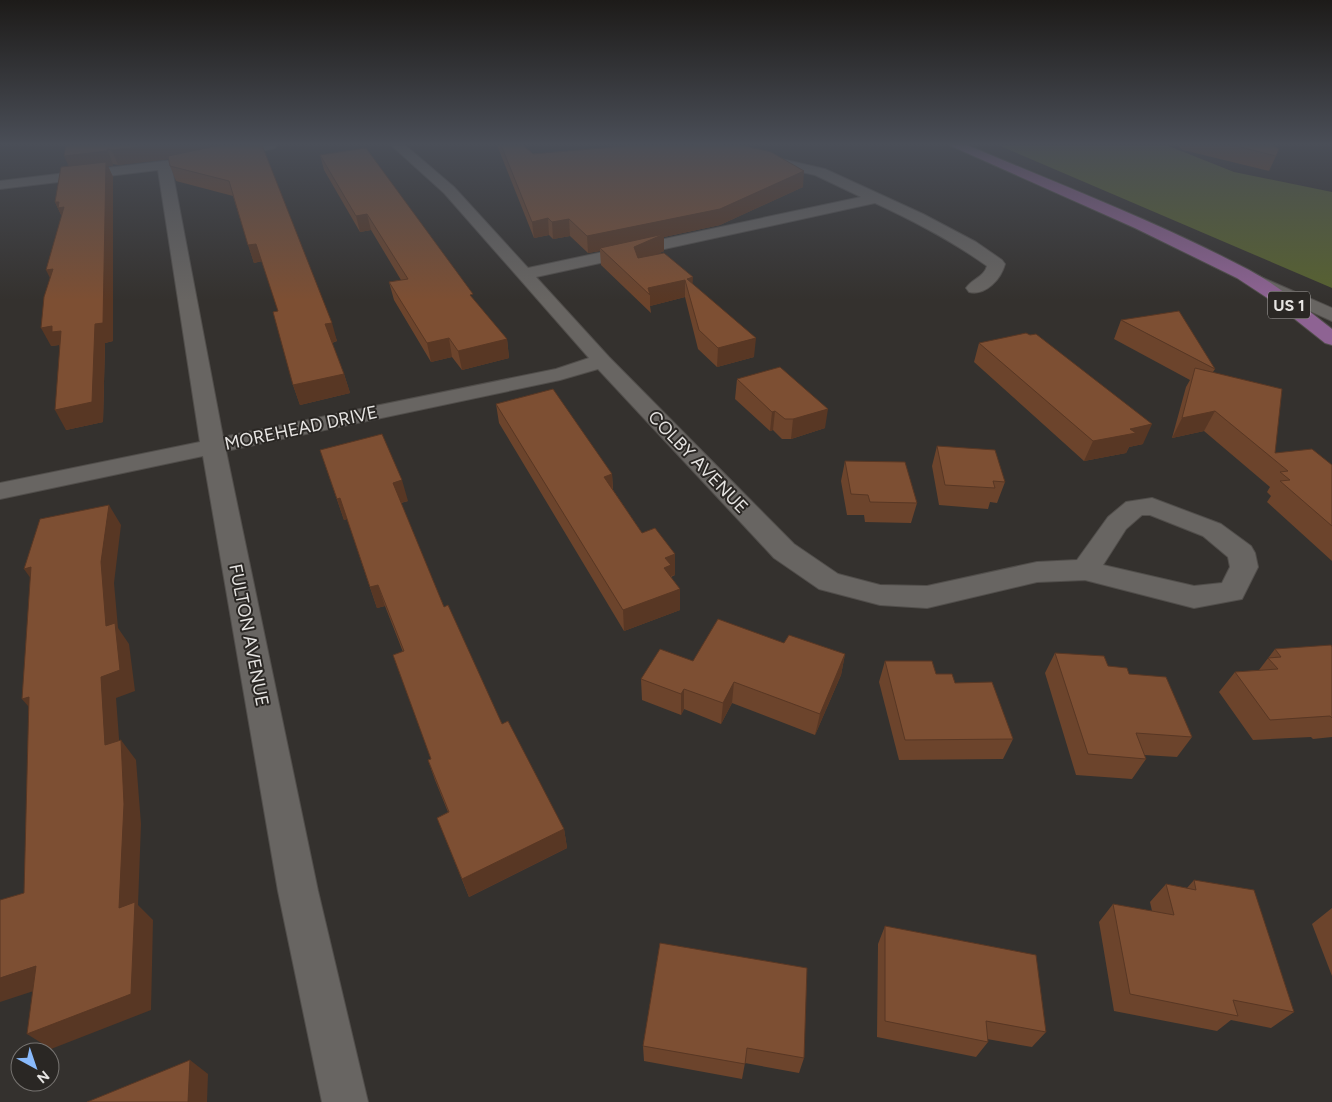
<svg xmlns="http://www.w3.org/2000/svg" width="1332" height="1102" viewBox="0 0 1332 1102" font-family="Figtree,sans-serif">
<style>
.forest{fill:#58622f}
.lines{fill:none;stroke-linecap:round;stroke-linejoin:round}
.minor-casing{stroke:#514e4b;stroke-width:2}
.major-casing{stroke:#514e4b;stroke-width:2}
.minor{fill:#686562;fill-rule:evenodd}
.major{fill:#8e6393;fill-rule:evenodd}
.wall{fill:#6c442c}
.shaded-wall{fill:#583724}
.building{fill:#7d4f33;stroke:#583724}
.labels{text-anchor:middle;stroke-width:4;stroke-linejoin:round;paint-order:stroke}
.shield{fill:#2a2724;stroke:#aeacaa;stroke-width:1}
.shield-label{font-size:16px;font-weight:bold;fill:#e7e5e3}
.street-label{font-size:18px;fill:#e7e5e3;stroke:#2a2724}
</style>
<rect width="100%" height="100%" fill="#34312e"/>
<path class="forest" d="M998,145H1166L1234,172L1332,192V288Z"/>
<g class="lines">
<defs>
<g id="minor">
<path d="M252,145H276L275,148L225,160L218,156L220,153Z"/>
<path d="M391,145H405L454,187L528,268L861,197L815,175L700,149L694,145H720L825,169L923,214L976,242L1002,260L1005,264C1001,279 986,296 969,292L966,288C972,279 984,277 987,266C952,241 914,221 875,203L536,277L609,357L794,544L838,574L880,585L927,586L1037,562L1077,560L1108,517L1126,502L1152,498L1221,524L1251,546L1255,553L1258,567L1242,599L1194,608L1085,580L1037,582L927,608L880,605L819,589L774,558L598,369L560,380L226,451L318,891L368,1102H322L278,891L203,456L0,499V483L200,442L158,170L0,189V181L164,161L188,160L190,163L188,166L172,169L223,437L556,369L589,358L444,193ZM1142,515H1150L1203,536L1228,557L1230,567L1222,583L1194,586L1103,565L1126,529Z"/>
<path d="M1252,273L1332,308V321L1246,282L1243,278L1246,274Z"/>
</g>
<path id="major" d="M949,145H967C1061,185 1158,222 1249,270C1279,286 1305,308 1332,329V345L1325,343L1272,301L1237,278L1135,228Z"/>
</defs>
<use href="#minor" class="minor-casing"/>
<use href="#major" class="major-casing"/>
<use href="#minor" class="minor"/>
<use href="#major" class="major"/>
</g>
<g class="wall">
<path d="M66,145H262L337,341L332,343L344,374L350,393L300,405L293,385L278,311L262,261L254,263L233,196L176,181L170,166L169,159L118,165L113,164V166H108L113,177V341L105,343L103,422L66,430L60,347L59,345L51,346L50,278L62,217L55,202L69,167Z"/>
<path d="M497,145H523L533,154L611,147L609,145H741L803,187L720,225L664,237V251L657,254L692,283L754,357L717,367L698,349L685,297L650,306L651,313L601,265L600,251L588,253L570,236L553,239L549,235L534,238Z"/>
<path d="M1177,145H1272L1276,156L1269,171L1183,150Z"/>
<path d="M320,155L473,299L507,339L509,358L462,370L452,357L431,362L394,300L389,282L401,280L371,230L360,232L324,170Z"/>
<path d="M1121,320L1215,369L1213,372L1275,453L1332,465V561L1267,502L1271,496L1267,492L1270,487L1204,431L1172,438L1186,387L1190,380L1114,339Z"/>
<path d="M979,343L1143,444L1129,447L1126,453L1084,461L974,362Z"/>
<path d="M737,379L825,428L791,439H782L773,430L770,431L735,399Z"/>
<path d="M496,404L612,474L613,490L642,533L675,575L671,577L680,610L624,631L499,423Z"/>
<path d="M937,446L1005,482L997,503L990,502L988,509L939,505L932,466Z"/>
<path d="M320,450L408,501L401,503L444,607L502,724L564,829L567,848L469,897L437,818L448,812L435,780L428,760L431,759L393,655L403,652L385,606L377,608L347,519L344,520Z"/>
<path d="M845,461L917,503L911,523L865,522L864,515H847L841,481Z"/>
<path d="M784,643L845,654L841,675L815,735L732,703L721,724L684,709L681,715L642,700L641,679L693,661Z"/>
<path d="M1332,647V737L1313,739L1311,737L1253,740L1219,692L1235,672L1259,670L1275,649Z"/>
<path d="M1055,653L1108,666L1129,674L1192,737L1177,757L1144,755L1146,759L1132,779L1076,775L1045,673Z"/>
<path d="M885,661L936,674L1013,739L1003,759L899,760L879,682Z"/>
<path d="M1194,880L1294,1012L1271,1028L1231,1020L1217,1031L1114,1011L1099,922L1113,904L1152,911L1150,902L1166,884L1187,888Z"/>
<path d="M1332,908V976L1312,924Z"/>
<path d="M885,926L1046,1032L1032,1047L987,1039L988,1042L976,1057L877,1037L878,944Z"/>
<path d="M660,943L804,1058L799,1073L745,1063L742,1079L644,1061L643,1046Z"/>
</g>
<g class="shaded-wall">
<path d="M155,145H240L194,156L118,165L112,150Z"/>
<path d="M107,149L113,164V166H108L113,177V341L105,343L103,422L66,430L55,410L92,402L71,171L64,156Z"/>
<path d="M804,171L803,187L720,225L664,237V251L635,265L600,248V251L588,253L587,236Z"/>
<path d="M55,202H59L64,207L63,219Z"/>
<path d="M367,214L371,230L360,232L356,216Z"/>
<path d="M548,218L549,235L534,238L532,222Z"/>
<path d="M569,219L570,236L553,239L552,222Z"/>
<path d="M256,244L262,261L254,263L248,245Z"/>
<path d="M53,269L55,288L46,270Z"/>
<path d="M693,277L692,295L687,279Z"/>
<path d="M685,280V297L650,306V295L648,288Z"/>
<path d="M332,323L337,341L330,343L325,324Z"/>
<path d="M52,326L61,331L62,351L59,345L51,346L41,328Z"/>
<path d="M449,338L452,357L431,362L427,343Z"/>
<path d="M756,338L754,357L717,367L718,348Z"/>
<path d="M507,339L509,358L462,370L458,351Z"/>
<path d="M344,374L350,393L300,405L293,385Z"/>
<path d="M828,409L825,428L791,439L793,419Z"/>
<path d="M775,411L773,430L770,431L772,412Z"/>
<path d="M1215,411L1204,431L1172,438L1182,418Z"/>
<path d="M1152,424L1143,444L1129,447L1126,453L1084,461L1093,441L1130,429Z"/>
<path d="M612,474L613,495L604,477Z"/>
<path d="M402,480L408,501L399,503L393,483Z"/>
<path d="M340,498L347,519L344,520L337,499Z"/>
<path d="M109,505L121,525L114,583L118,628L129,644L135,691L116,698L121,765L105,745L101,677V562Z"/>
<path d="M675,554V575L671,576V586L664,568L665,558Z"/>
<path d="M31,567L39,590L24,569Z"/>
<path d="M378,585L385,606L377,608L370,587Z"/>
<path d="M680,589V610L624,631L623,610Z"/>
<path d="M845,654L841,675L815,735L820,714Z"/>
<path d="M734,682L732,703L721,724L723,703Z"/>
<path d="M684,689V709L681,715V694Z"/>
<path d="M29,697L40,720L22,699Z"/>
<path d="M121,740L136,760L141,824L138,905L153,920L151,1010L51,1049L27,1034L119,908Z"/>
<path d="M564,829L567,848L469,897L462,879Z"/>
<path d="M36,966L58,983L0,1002V978Z"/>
<path d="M190,1060L208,1074L207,1102H188Z"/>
</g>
<g class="building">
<path d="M66,145H155L112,150L107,149V151L64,156Z"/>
<path d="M221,145H262L332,323L325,324L344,374L293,385L273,312L278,311L256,244L248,245L229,181L170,166L168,156Z"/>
<path d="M501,145H523L533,154L625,146L624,145H741L771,152L804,171L720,209L587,236L569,219L552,222L548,218L532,222Z"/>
<path d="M1232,145H1272L1279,149L1276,156Z"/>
<path d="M366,148L473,294L470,295L507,339L458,351L449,338L427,343L389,282L408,279L367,214L356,216L320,155Z"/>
<path d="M106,162L103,323L95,324L92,402L55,410L61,331L52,332V326L41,328L44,297L53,269L46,270L64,207L58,208L59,202H55L61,167Z"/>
<path d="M664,234L634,247L638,258L664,253L693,277L687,279L756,338L718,348L699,330L685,280L648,288L650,295L600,248Z"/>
<path d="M1179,311L1215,369L1121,320Z"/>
<path d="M1026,333L1030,335L1036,334L1152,424L1130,429L1136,433L1093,441L979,343Z"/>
<path d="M780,367L828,409L793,419H785L775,411L772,412L737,379Z"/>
<path d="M1195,368L1282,389L1275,453L1312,449L1332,465V526L1280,481L1290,480L1280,472L1288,471L1215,411L1182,418Z"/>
<path d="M553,389L612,474L604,477L642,533L655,528L675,554L665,558L671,565L664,568L680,589L623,610L496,404Z"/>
<path d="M382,434L402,480L393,483L444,607L448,605L502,724L508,721L564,829L462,879L437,818L449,812L428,760L431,759L393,655L404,651L378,585L370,587L340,498L337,499L320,450Z"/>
<path d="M937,446L995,450L1005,482L993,481L995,488L945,485Z"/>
<path d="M845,461L905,462L917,503L870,502L868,495L851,494Z"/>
<path d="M109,505L101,562L106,626L115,623L120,670L101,677L105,745L121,740L124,804L119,908L135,902L131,994L27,1034L36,966L0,978V900L24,893L29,697L22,699L31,567L24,569L40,519Z"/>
<path d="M718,619L784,643L789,635L845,654L820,714L734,682L723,703L684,689L681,694L641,679L660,649L693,661Z"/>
<path d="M1331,645L1332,647V718L1330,716L1270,720L1235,672L1278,669L1268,658L1281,657L1275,649Z"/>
<path d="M1055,653L1104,656L1108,666L1127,668L1129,674L1166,677L1192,737L1136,733L1146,759L1088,754Z"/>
<path d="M885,661H932L936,674H952L955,683L992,682L1013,739L905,740Z"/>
<path d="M1194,880L1254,890L1294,1012L1233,1000L1238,1016L1130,994L1113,904L1174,915L1166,884L1196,890Z"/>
<path d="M885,926L1036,955L1046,1032L986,1021L988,1042L885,1021Z"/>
<path d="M660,943L807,968L804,1058L747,1048L745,1064L643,1046Z"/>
<path d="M190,1060L188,1102H87Z"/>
</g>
<linearGradient id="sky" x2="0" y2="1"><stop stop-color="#1d1b19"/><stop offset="0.48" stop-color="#4a4e57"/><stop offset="1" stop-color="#4a4e57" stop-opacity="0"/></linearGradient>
<rect width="1332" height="300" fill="url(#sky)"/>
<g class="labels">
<rect class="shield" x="1268" y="291.5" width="42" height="27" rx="4"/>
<g class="shield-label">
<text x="1289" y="311">US 1</text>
</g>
<g class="street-label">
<text transform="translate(301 428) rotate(-12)" y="6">MOREHEAD DRIVE</text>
<text transform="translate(698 462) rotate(46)" y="6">COLBY AVENUE</text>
<text transform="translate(249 635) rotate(79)" y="6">FULTON AVENUE</text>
</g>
</g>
<g transform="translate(35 1067) rotate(140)"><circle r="24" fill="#2a2724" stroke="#767370"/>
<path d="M0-4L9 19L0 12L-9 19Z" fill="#89bafc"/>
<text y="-8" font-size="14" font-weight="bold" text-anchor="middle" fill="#e7e5e3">N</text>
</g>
</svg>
